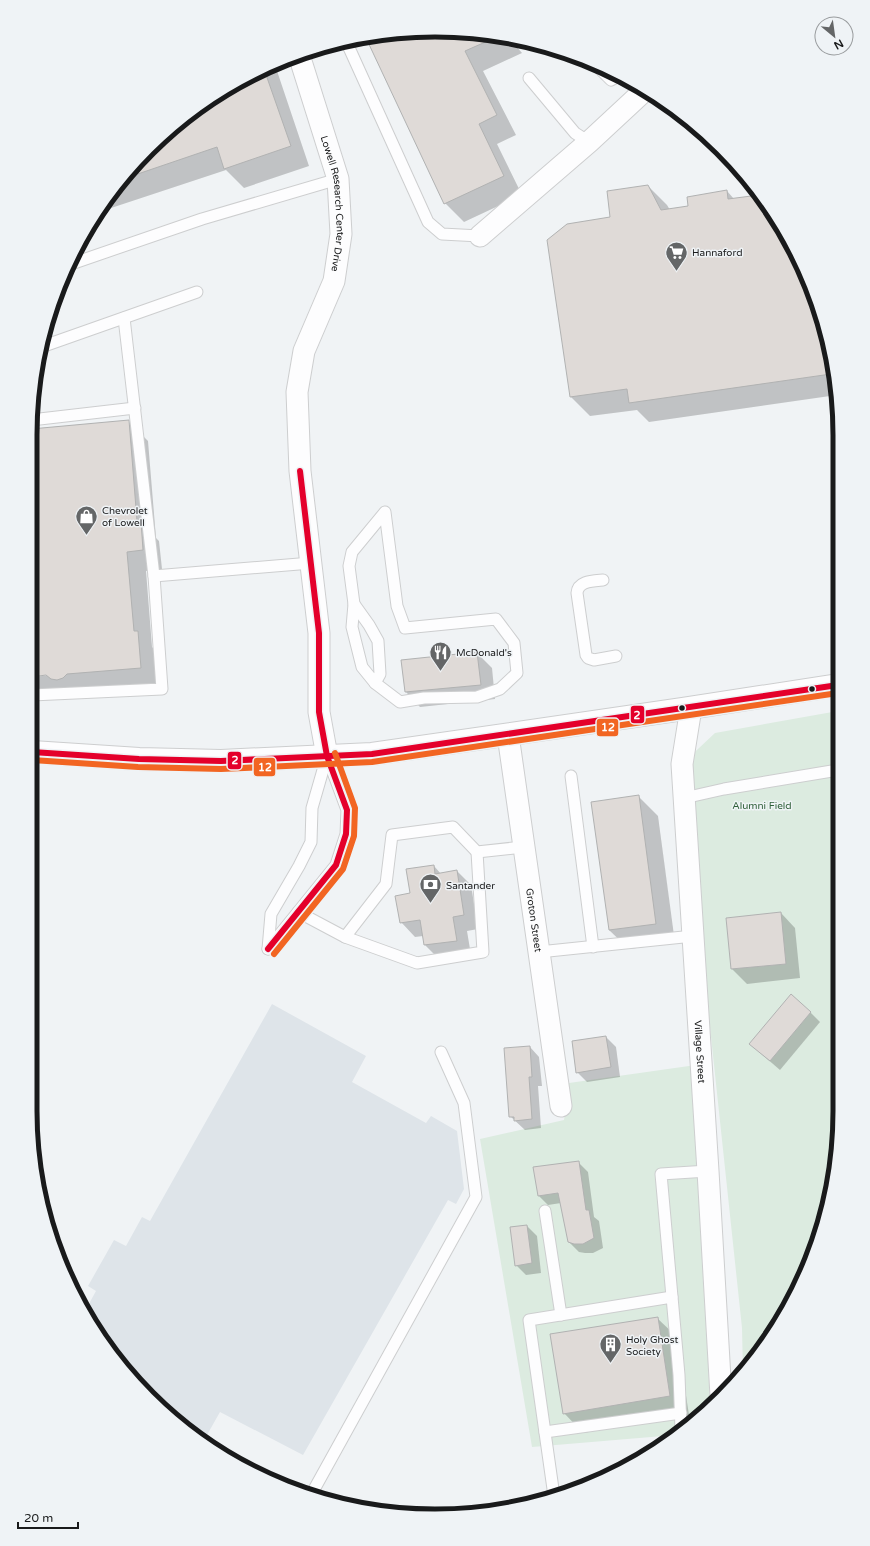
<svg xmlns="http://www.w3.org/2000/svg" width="870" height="1546" viewBox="0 0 870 1546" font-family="'Varela Round',sans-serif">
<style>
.built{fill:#dee4e9}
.green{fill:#dcebe0}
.shadow{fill:#0003;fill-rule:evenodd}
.building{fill:#dfdad7;stroke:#b1b2b2}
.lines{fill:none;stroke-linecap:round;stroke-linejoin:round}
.service-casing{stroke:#cdcecf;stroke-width:13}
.minor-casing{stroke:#cdcecf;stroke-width:23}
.secondary-casing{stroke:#cdcecf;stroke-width:24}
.service{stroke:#fdfdfe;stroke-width:11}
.minor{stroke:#fdfdfe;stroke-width:21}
.secondary{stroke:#fdfdfe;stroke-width:22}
.bus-1-casing{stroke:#eff3f6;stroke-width:9}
.bus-2-casing{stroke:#eff3f6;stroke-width:9}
.bus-1{stroke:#e4002b;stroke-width:6}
.bus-2{stroke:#f26522;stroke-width:6}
.bus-dot{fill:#191a1b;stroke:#eff3f6;stroke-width:1.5}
.labels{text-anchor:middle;stroke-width:3;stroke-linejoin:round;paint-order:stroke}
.street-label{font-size:10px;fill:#191a1b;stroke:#eff3f6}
.poi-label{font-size:10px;fill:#191a1b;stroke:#eff3f6;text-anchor:start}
.park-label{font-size:10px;fill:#30603a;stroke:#eff3f6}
.rim{fill:none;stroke:#191a1b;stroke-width:5}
.line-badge{stroke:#eff3f6;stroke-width:1.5}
.badge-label{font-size:11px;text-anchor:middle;font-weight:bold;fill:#fff}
</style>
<rect width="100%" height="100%" fill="#f0f3f5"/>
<path class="built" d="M272,1004L366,1056L352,1082L426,1123L431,1116L457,1131L464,1189L456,1204L448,1200L303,1455L220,1412L203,1442L149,1398L114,1357L85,1311L96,1291L88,1286L114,1240L126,1246L142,1217L150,1221Z"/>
<g class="green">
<path d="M838,711L839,1137L819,1241L786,1314L743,1374L742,1328L682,764L715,733Z"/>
<path d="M696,1065L710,1408L702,1416L675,1435L532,1447L480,1139L564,1120L569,1083Z"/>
</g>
<g class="shadow">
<path d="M409,31L488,33L509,38L522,53L483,71L516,135L497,144L522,195L464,222L445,203L367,38Z"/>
<path d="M275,65L309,166L244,188L226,170L105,210L102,208L131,168L189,114L256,72Z"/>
<path d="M648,186L667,205L670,210L689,207L727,191L734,199L760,196L772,210L818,305L837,382V395L649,422L637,410L590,416L571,397L548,240L611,218Z"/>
<path d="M128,421L148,441L156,538L159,541L162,569L146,571L152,647L157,652L160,687L77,699L41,697L32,687L31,430ZM51,673V675L33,677V675Z"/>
<path d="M477,653L492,668L495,699L420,707L406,692Z"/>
<path d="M638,796L658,816L675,943L629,949L609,930Z"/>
<path d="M434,866L441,874L457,871L471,885L478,929L467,931L471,955L440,960L425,945L423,936L415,937L401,922L411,894Z"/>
<path d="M781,913L795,928L800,978L747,984L732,969L727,919Z"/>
<path d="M810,1012L820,1022L780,1070L750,1044Z"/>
<path d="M606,1037L616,1047L620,1077L587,1082L577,1072Z"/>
<path d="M530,1047L539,1057L542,1086H538L541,1128L525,1130L510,1116Z"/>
<path d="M578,1162L588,1172L594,1217L599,1221L603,1248L593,1253H585L579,1252L569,1242L561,1203L548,1205L538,1195Z"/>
<path d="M527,1226L537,1236L541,1273L526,1275L516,1265Z"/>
<path d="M657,1318L677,1337L689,1415L583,1433L564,1413Z"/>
</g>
<g class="building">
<path d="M409,31L488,34L499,36L465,51L497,115L479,124L504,176L444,204L366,38Z"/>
<path d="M264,69L291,146L224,169L217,147L123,179L131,168L189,114L256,72Z"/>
<path d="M648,185L661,210L688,206L687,197L727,190L728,199L759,195L772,210L818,305L825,335L831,374L629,403L627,389L570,397L547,240L567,224L610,217L607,191Z"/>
<path d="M129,420L137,521H141L143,550L127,552L134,631H138L141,668L67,674L63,678L57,680L51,679L46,675L32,677L31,429Z"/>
<path d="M477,652L481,685L405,692L401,660Z"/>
<path d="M639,795L656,924L609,930L591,802Z"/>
<path d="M434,865L435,874L457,870L464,915L453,917L457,941L424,945L420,920L400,923L395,896L410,893L406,869Z"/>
<path d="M781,912L786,964L731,969L726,918Z"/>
<path d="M791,994L811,1012L770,1061L749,1044Z"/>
<path d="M606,1036L611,1067L576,1073L572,1041Z"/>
<path d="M530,1046L532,1077H529L532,1119L514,1121V1117H509L504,1048Z"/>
<path d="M579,1161L586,1210H589L594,1238L583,1244H574L568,1242L558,1193L538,1196L533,1167Z"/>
<path d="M527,1225L532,1263L515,1266L510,1227Z"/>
<path d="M658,1317L670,1396L563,1414L550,1334Z"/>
</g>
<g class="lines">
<defs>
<g id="service">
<path d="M346,41L428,222L442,234L480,236"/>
<path d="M597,66L611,80L618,76"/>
<path d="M529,78L575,133L589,142"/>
<path d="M71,264L202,219L338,179"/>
<path d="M41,347L197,292"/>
<path d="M31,420L135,408"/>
<path d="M385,512L397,606L405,628L496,619L514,643L517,673L500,689L477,697L424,698L400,702L375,683L362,667L352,627L354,604L349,566L352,552Z"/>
<path d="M154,576L311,563"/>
<path d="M603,580C592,581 578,581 577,593L586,655L588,658L594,660L616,656"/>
<path d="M354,604L369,625L378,641L380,674L375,683"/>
<path d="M32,695L162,689L154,576L124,318"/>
<path d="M571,776L593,947"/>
<path d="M684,798L724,789L838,770"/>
<path d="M298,912L345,937L386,884L392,835L453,827L477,852L523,847"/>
<path d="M345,937L417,963L483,952L477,852"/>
<path d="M268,949L336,865L346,834L347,810L327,756"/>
<path d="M268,949L271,914L299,866L311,842L312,808L327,756"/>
<path d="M539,952L693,936"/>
<path d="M545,1211L561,1315"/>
<path d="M681,1430L679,1375L661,1174L708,1171"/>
<path d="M545,1432L681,1413"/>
<path d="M311,1495L476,1197L464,1103L441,1052"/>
<path d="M554,1496L529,1320L672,1297"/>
</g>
<g id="minor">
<path id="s1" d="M299,55L338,179L341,234L334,281L304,351L297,392L300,471L319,633V712L327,756"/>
<path d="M480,236L589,142L645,90"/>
<path id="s2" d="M691,708L682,764L708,1171L721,1396"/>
<path id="s3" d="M508,735L561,1106"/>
</g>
<path id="secondary" d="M32,752L139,759L221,761L372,754L683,709L838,685"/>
</defs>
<use href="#service" class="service-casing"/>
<use href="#minor" class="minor-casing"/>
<use href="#secondary" class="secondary-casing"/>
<use href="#service" class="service"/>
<use href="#minor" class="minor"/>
<use href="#secondary" class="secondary"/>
<defs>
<g id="bus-1">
<path d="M32,752L139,759L221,761L372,754L838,685"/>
<path d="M268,949L336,865L346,834L347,810L327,756L319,712V633L300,471"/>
</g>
<g id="bus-2">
<path d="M32,760L138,767L221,769L372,762L838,693"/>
<path d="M274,954L343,869L354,836L355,808L335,753"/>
</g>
</defs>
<use href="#bus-1" class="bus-1-casing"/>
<use href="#bus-2" class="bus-2-casing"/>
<use href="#bus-1" class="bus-1"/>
<use href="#bus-2" class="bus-2"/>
</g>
<defs>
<symbol id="supermarket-pin" viewBox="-11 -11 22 30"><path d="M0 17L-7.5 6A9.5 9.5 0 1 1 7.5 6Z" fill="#646667" stroke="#eff3f6"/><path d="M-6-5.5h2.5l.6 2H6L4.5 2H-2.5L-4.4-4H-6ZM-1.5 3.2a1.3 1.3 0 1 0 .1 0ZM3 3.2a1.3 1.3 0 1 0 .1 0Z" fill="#fff"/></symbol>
<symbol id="shop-pin" viewBox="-11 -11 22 30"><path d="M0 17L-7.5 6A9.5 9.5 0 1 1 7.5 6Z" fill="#646667" stroke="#eff3f6"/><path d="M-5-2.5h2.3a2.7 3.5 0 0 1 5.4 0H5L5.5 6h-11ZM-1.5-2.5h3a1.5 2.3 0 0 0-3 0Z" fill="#fff"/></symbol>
<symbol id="restaurant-pin" viewBox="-11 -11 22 30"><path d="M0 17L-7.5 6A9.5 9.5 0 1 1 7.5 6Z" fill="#646667" stroke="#eff3f6"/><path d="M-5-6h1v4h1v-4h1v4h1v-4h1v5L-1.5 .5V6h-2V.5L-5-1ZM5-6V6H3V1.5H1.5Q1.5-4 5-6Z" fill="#fff"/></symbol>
<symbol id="bank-pin" viewBox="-11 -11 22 30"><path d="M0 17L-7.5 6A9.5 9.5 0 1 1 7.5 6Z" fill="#646667" stroke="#eff3f6"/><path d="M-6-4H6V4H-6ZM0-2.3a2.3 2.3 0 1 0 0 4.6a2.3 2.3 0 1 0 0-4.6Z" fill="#fff"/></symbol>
<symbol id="building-pin" viewBox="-11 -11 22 30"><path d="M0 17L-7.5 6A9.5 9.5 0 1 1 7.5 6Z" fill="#646667" stroke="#eff3f6"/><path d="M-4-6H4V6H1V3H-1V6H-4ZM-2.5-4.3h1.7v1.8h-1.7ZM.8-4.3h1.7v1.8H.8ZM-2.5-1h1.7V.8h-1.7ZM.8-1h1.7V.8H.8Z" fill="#fff"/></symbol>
</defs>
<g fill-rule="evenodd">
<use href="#supermarket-pin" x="664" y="240" width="25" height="34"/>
<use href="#shop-pin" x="74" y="504" width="25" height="34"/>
<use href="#restaurant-pin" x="428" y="640" width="25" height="34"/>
<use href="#bank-pin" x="418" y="872" width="25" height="34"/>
<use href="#building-pin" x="598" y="1332" width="25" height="34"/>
</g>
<g class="bus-dot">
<circle cx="812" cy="689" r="3.5"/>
<circle cx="682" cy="708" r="3.5"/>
</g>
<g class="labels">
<g class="street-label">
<text dy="4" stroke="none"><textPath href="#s1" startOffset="154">Lowell Research Center Drive</textPath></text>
<text dy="4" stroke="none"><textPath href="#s3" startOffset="187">Groton Street</textPath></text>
<text dy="4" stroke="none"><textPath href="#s2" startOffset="345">Village Street</textPath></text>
</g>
<g class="poi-label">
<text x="692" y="256">Hannaford</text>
<text x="102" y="514">Chevrolet<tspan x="102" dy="12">of Lowell</tspan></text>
<text x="456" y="656">McDonald's</text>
<text x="446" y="889">Santander</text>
<text x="626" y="1343">Holy Ghost<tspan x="626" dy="12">Society</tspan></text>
</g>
<g class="park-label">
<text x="762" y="809">Alumni Field</text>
</g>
</g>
<path d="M0 0H870V1546H0ZM435 37H435A398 398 0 0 1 833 435V1111A398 398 0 0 1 435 1509H435A398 398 0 0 1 37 1111V435A398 398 0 0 1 435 37Z" fill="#eff3f6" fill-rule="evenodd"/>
<path class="rim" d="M435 37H435A398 398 0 0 1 833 435V1111A398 398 0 0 1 435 1509H435A398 398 0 0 1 37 1111V435A398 398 0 0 1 435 37Z"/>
<g class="line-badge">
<rect x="630" y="705" width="15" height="19" rx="4" fill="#e4002b"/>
<rect x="596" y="718" width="23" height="19" rx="4" fill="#f26522"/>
<rect x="227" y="751" width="15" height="19" rx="4" fill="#e4002b"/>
<rect x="253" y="757" width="23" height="20" rx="4" fill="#f26522"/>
</g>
<g class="badge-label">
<text x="637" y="719">2</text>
<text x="608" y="731">12</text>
<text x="235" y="764">2</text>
<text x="265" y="771">12</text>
</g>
<g transform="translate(834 36) rotate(151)"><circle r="19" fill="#eff3f6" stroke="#999c9e"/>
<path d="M0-3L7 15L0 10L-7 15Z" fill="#646667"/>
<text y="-6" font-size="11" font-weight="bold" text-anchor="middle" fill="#191a1b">N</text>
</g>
<path d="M18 1522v6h60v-6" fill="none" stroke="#191a1b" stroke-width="2"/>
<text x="24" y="1522" font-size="12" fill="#191a1b" stroke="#eff3f6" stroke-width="3" paint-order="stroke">20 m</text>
</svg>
